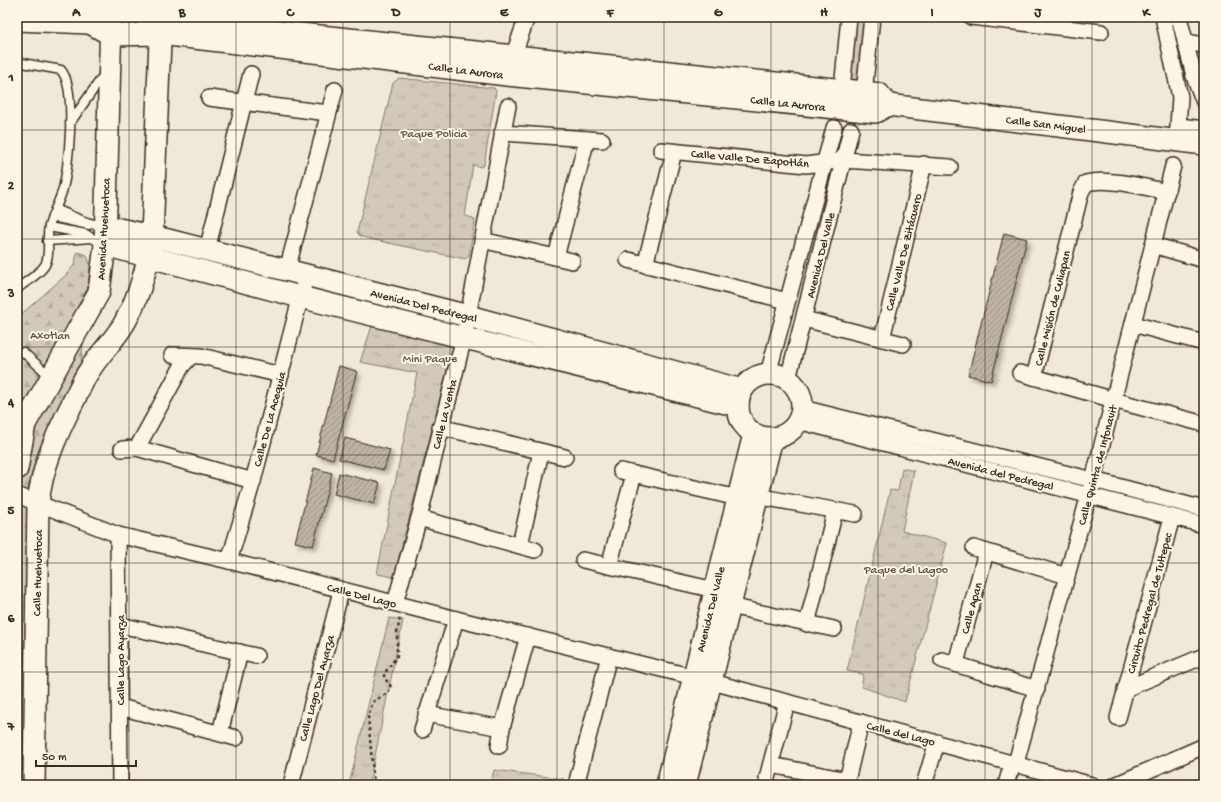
<svg xmlns="http://www.w3.org/2000/svg" width="1221" height="802" viewBox="0 0 1221 802" font-family="'Gochi Hand',sans-serif">
<style>
.grass{fill:url(#grass-tufts);stroke:#867a6c}
.forest{fill:url(#forest-firs);stroke:#867a6c}
.building{fill:url(#building-hatch);stroke:#3b2a1e;filter:url(#shadow)}
.lines{fill:none;stroke-linecap:round;stroke-linejoin:round}
.lane-casing{stroke:#3b2a1e;stroke-width:11}
.street-casing{stroke:#3b2a1e;stroke-width:18}
.secondary-casing{stroke:#3b2a1e;stroke-width:24}
.path{stroke:#3b2a1e;stroke-width:2.5;stroke-dasharray:3 3;stroke-linecap:butt}
.lane{stroke:#fcf5e5;stroke-width:8}
.street{stroke:#fcf5e5;stroke-width:15}
.secondary{stroke:#fcf5e5;stroke-width:21}
.grid{fill:none;stroke:#3b2a1e;stroke-width:1;stroke-opacity:0.55}
.labels{text-anchor:middle;stroke-width:4;stroke-linejoin:round;paint-order:stroke}
.street-label{font-size:12px;fill:#3b2a1e;stroke:#fcf5e5}
.park-label{font-size:12px;fill:#615245;stroke:#fcf5e5}
.neatline{fill:none;stroke:#3b2a1e;stroke-width:1.5}
.grid-label{font-size:13px;text-anchor:middle;font-weight:bold;fill:#3b2a1e}
</style>
<defs>
<pattern id="grass-tufts" width="24" height="20" patternUnits="userSpaceOnUse"><rect width="24" height="20" fill="#d2c9ba"/><path d="M3 7l-1-3M5 7V3M7 7l1-3M15 17l-1-3M17 17v-4M19 17l1-3" fill="none" stroke="#b5ad9f"/></pattern>
<pattern id="forest-firs" width="22" height="20" patternUnits="userSpaceOnUse"><rect width="22" height="20" fill="#d2c9ba"/><path d="M5 1l3.5 6h-7zM16 11l3.5 6h-7z" fill="#b5ad9f"/></pattern>
<pattern id="building-hatch" width="6" height="6" patternUnits="userSpaceOnUse"><rect width="6" height="6" fill="#beb3a4"/><path d="M-1 1l2-2M0 6l6-6M5 7l2-2" fill="none" stroke="#9c9285"/></pattern>
<filter id="shadow"><feDropShadow dx="3.5" dy="3.5" stdDeviation="2" flood-color="#0004"/></filter>
</defs>
<rect width="100%" height="100%" fill="#f0e9d9"/>
<filter id="ink" filterUnits="userSpaceOnUse"><feTurbulence type="fractalNoise" baseFrequency=".025" numOctaves="2"/><feDisplacementMap in="SourceGraphic" scale="8" xChannelSelector="R" yChannelSelector="G"/><feConvolveMatrix kernelMatrix="1 2 1 2 8 2 1 2 1" color-interpolation-filters="sRGB"/></filter>
<g filter="url(#ink)">
<g class="grass">
<path d="M853,17H866L859,86L845,88Z"/>
<path d="M399,78L494,88L496,91L484,165L481,167L473,165L465,216L473,218L475,221L469,256L465,259L365,238L360,236L357,232L393,83Z"/>
<path d="M373,323L454,343L394,577L377,574L417,373L360,362Z"/>
<path d="M902,468L914,471L902,531L947,543L905,702L862,687L863,674L847,671L890,490L898,491Z"/>
<path d="M389,618L403,620L369,785H349Z"/>
<path d="M494,770L564,779L563,785H490Z"/>
</g>
<path class="forest" d="M77,252L87,255L90,264L81,366L47,433L33,472L24,785H17V318L66,275L75,264Z"/>
<g class="building">
<path d="M1004,233L1027,239L991,381L968,375Z"/>
<path d="M339,366L357,371L333,459L316,455Z"/>
<path d="M345,438L390,450L384,470L339,459Z"/>
<path d="M314,468L332,473L313,546L295,542Z"/>
<path d="M339,473L380,483L374,504L334,494Z"/>
</g>
<g class="lines">
<defs>
<g id="lane">
<path d="M17,62L61,70C77,88 69,170 62,192C58,204 52,215 49,226C46,239 51,254 45,265C40,274 25,282 17,289"/>
<path d="M70,123L105,73"/>
<path d="M55,209C71,215 88,225 104,226"/>
<path d="M52,217L89,225"/>
<path d="M49,227L86,234L92,238"/>
<path d="M47,241L92,238L103,244"/>
<path d="M23,352L51,377"/>
</g>
<g id="street">
<path d="M971,17L1101,32"/>
<path d="M1163,17L1180,97L1177,140"/>
<path d="M1179,17L1194,76L1204,102"/>
<path d="M1185,42L1204,45"/>
<path d="M510,65L527,17"/>
<path d="M209,98L328,113"/>
<path d="M841,100L849,17"/>
<path d="M863,102L872,17"/>
<path d="M1179,126L1204,129"/>
<path d="M502,133L602,140"/>
<path d="M661,150L806,165L844,160L950,167"/>
<path d="M482,240L572,261"/>
<path d="M1153,245L1204,260"/>
<path d="M207,250L251,74"/>
<path d="M556,257L587,139"/>
<path d="M628,260L787,301"/>
<path d="M645,265L674,152"/>
<path d="M287,270L335,90"/>
<path d="M804,319L903,344"/>
<path d="M1133,324L1204,343"/>
<path d="M882,339L924,164"/>
<path d="M172,355L201,356L281,375"/>
<path d="M1020,373L1128,404L1204,424"/>
<path d="M768,374L834,128"/>
<path d="M1034,377L1081,192L1086,183C1107,177 1145,187 1167,192"/>
<path d="M788,379L851,130"/>
<path d="M802,408L1109,484L1204,509"/>
<path d="M798,421L1204,525"/>
<path d="M440,427L565,457"/>
<path d="M137,448L182,366L191,356"/>
<path d="M122,449L137,448L253,481"/>
<path d="M621,471L738,498"/>
<path d="M17,495L118,535L229,561L456,619L694,677L1092,785"/>
<path d="M756,496L855,514"/>
<path d="M419,518L535,550"/>
<path d="M118,535L120,785"/>
<path d="M520,545L541,452"/>
<path d="M974,548L1067,576"/>
<path d="M583,560L715,590"/>
<path d="M229,561L253,481L306,276"/>
<path d="M609,566L634,474"/>
<path d="M395,603L419,518L464,337L508,106"/>
<path d="M730,606L834,629"/>
<path d="M807,624L835,511"/>
<path d="M120,625L256,656"/>
<path d="M942,660L1037,689"/>
<path d="M956,663L986,552"/>
<path d="M1125,689L1204,656"/>
<path d="M120,707L236,738"/>
<path d="M426,714L502,728"/>
<path d="M1118,718L1172,517"/>
<path d="M422,730L456,619"/>
<path d="M220,733L240,652"/>
<path d="M499,746L502,728L528,636"/>
<path d="M771,765L847,780"/>
<path d="M767,778L787,702"/>
<path d="M291,785L341,591"/>
<path d="M576,785L609,656"/>
<path d="M846,785L861,722"/>
<path d="M924,785L937,742"/>
<path d="M1006,785L1009,774L1016,763L1093,480L1173,166"/>
<path d="M1115,785L1204,746"/>
</g>
<g id="secondary">
<path d="M145,17L233,24L271,31L864,92L879,94L888,105"/>
<path d="M17,20L90,23L104,18"/>
<path d="M90,23L111,35L160,34L507,75L876,112L888,105L1204,144"/>
<path d="M105,226L152,236L468,316L742,390"/>
<path d="M105,245L300,297L738,406"/>
<circle cx="770" cy="406" r="32"/>
<path d="M17,469L25,424L99,292L105,245L111,17"/>
<path d="M34,785L38,503C42,467 56,436 72,404C78,393 82,381 89,371C99,354 115,340 125,322C139,297 148,264 152,236L161,17"/>
<path d="M667,785L754,434"/>
<path d="M685,785L772,438"/>
</g>
</defs>
<use href="#lane" class="lane-casing"/>
<use href="#street" class="street-casing"/>
<use href="#secondary" class="secondary-casing"/>
<path class="path" d="M374,785L368,716L373,702C378,698 394,693 390,685C387,680 384,680 384,674L397,656V633L400,618"/>
<use href="#lane" class="lane"/>
<use href="#street" class="street"/>
<use href="#secondary" class="secondary"/>
</g>
</g>
<path class="grid" d="M129,17V785M236,17V785M343,17V785M450,17V785M557,17V785M664,17V785M771,17V785M878,17V785M985,17V785M1092,17V785M17,130H1204M17,239H1204M17,347H1204M17,455H1204M17,563H1204M17,672H1204"/>
<g class="labels">
<g class="street-label">
<text transform="translate(466 70) rotate(7)" y="4">Calle La Aurora</text>
<text transform="translate(788 103) rotate(6)" y="4">Calle La Aurora</text>
<text transform="translate(1046 124) rotate(7)" y="4">Calle San Miguel</text>
<text transform="translate(750 158) rotate(5)" y="4">Calle Valle De Zapotlán</text>
<text transform="translate(103 229) rotate(-87)" y="4">Avenida Huehuetoca</text>
<text transform="translate(903 252) rotate(-76)" y="4">Calle Valle De Zitácuaro</text>
<text transform="translate(820 255) rotate(-76)" y="4">Avenida Del Valle</text>
<text transform="translate(424 305) rotate(14)" y="4">Avenida Del Pedregal</text>
<text transform="translate(1052 308) rotate(-76)" y="4">Calle Misión de Culiapan</text>
<text transform="translate(444 414) rotate(-76)" y="4">Calle La Venta</text>
<text transform="translate(269 419) rotate(-75)" y="4">Calle De La Acequia</text>
<text transform="translate(1097 465) rotate(-75)" y="4">Calle Quinta de Infonavit</text>
<text transform="translate(1001 473) rotate(14)" y="4">Avenida del Pedregal</text>
<text transform="translate(37 573) rotate(-89)" y="4">Calle Huehuetoca</text>
<text transform="translate(362 595) rotate(14)" y="4">Calle Del Lago</text>
<text transform="translate(1149 603) rotate(-75)" y="4">Circuito Pedregal de Tultepec</text>
<text transform="translate(971 608) rotate(-75)" y="4">Calle Apan</text>
<text transform="translate(710 609) rotate(-76)" y="4">Avenida Del Valle</text>
<text transform="translate(120 660) rotate(-90)" y="4">Calle Lago Ayarza</text>
<text transform="translate(316 688) rotate(-75)" y="4">Calle Lago Del Ayarza</text>
<text transform="translate(901 733) rotate(14)" y="4">Calle del Lago</text>
</g>
<g class="park-label">
<text x="434" y="137">Paque Policia</text>
<text x="50" y="339">Axotlan</text>
<text x="430" y="362">Mini Paque</text>
<text x="906" y="573">Paque del Lagoo</text>
</g>
</g>
<rect width="1221" height="802" fill="none" stroke="#fcf5e5" stroke-width="44"/>
<path d="M36 760v6h100v-6" fill="none" stroke="#3b2a1e" stroke-width="2"/>
<text x="42" y="760" font-size="12" fill="#3b2a1e" stroke="#fcf5e5" stroke-width="3" paint-order="stroke">50 m</text>
<rect x="22" y="22" width="1177" height="758" class="neatline"/>
<g class="grid-label">
<text x="76" y="16">A</text>
<text x="182" y="16">B</text>
<text x="290" y="16">C</text>
<text x="396" y="16">D</text>
<text x="504" y="16">E</text>
<text x="610" y="16">F</text>
<text x="718" y="16">G</text>
<text x="824" y="16">H</text>
<text x="932" y="16">I</text>
<text x="1038" y="16">J</text>
<text x="1146" y="16">K</text>
<text x="11" y="81">1</text>
<text x="11" y="189">2</text>
<text x="11" y="297">3</text>
<text x="11" y="406">4</text>
<text x="11" y="514">5</text>
<text x="11" y="622">6</text>
<text x="11" y="730">7</text>
</g>
</svg>
